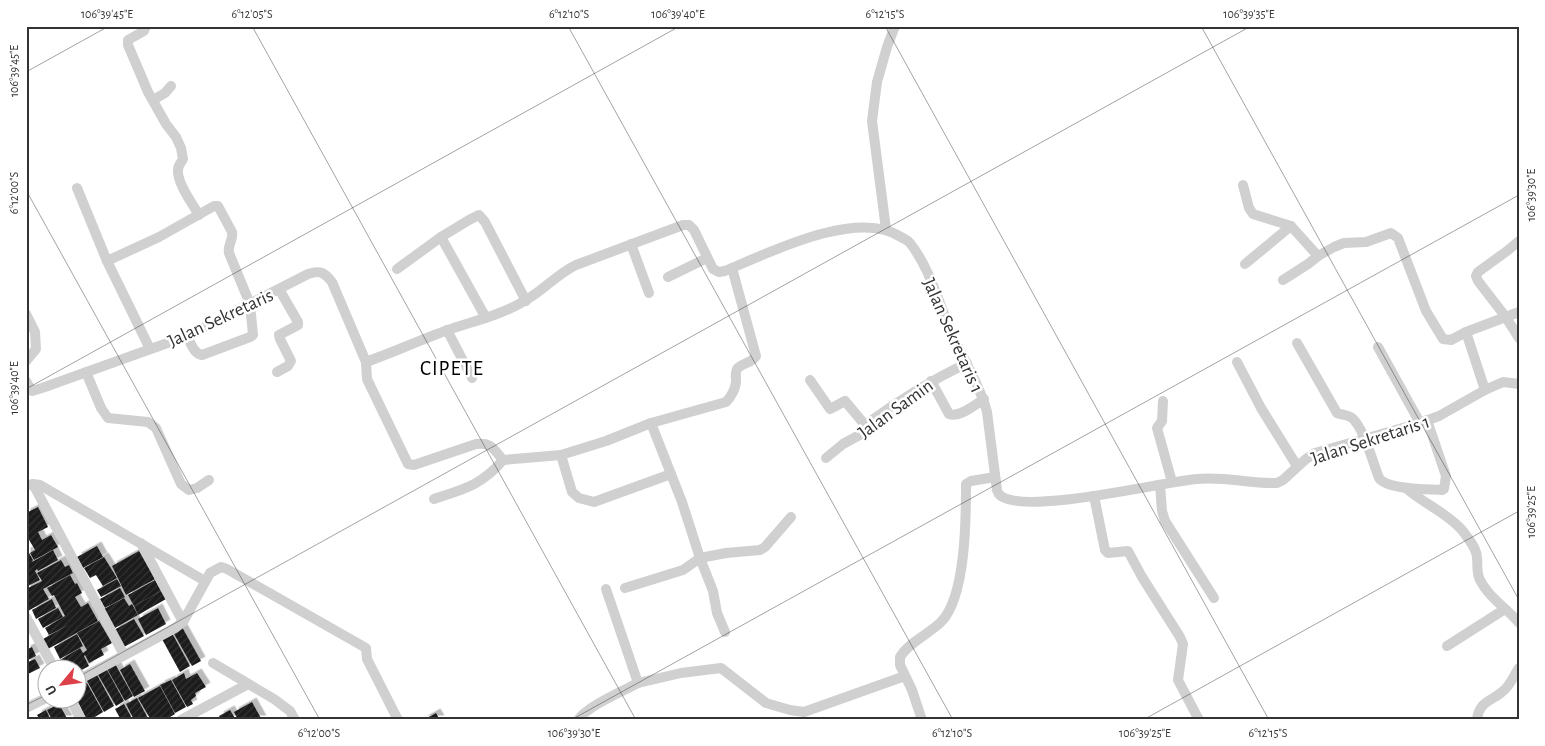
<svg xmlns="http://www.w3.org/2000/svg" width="1545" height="746" viewBox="0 0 1545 746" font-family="'Alegreya Sans',sans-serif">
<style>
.building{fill:url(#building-hatch);filter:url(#shadow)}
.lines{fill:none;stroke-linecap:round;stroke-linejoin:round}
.street{stroke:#d0d0d0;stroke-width:10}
.ticks{fill:none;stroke:#333;stroke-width:1;stroke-opacity:0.45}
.labels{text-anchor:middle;stroke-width:5;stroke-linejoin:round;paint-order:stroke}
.street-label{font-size:19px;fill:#333;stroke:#fff}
.quarter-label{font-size:21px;letter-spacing:1px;fill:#000;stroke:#fff}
.neatline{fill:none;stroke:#333;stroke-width:2}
.ticks-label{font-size:12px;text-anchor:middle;fill:#333}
</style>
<defs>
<pattern id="building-hatch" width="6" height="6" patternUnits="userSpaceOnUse" patternTransform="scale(1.25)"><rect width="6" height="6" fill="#1a1a1a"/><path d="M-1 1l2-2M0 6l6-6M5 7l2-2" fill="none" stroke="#333"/></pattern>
<filter id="shadow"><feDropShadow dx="4.5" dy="-4.5" stdDeviation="0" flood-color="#0004"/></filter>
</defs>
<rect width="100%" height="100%" fill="#fff"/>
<g class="building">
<path d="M38,507L48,527L38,532L42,540L51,535L58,547L34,560L30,553L35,550L28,538L26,539V513Z"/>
<path d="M97,546L103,557L83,568L77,557Z"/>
<path d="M53,550L58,560L38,571L37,569L35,571L40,580L26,587V552L28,551L33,560L32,562Z"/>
<path d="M139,551L155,579L126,595L112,566Z"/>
<path d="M104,557L117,578L103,586L96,575L90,578L84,568Z"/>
<path d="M61,560L65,567L69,565L73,573L45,588L43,589L49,599L28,611L26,608V589L42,581L37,573Z"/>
<path d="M70,575L75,584L77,583L82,593L75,597L81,607L88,603L98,621L48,649L43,639L70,624L49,635L45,628L65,616L54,595L52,596L47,588Z"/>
<path d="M117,579L121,586L101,597L97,590Z"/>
<path d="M155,580L161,591L134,606L128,595Z"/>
<path d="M120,588L125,597L105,608L100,599Z"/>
<path d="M161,591L166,599L138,615L134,606Z"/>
<path d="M124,598L129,606L132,604L138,615L115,628L104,609Z"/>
<path d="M52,599L56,608L36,619L32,610Z"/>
<path d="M58,608L63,617L43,628L38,619Z"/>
<path d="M158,608L166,624L146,635L138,619Z"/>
<path d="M134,619L144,636L124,647L114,630Z"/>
<path d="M99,621L112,643L101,649L104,655L89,663L85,655L84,656L89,666L78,672V668H65L60,660L80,648L83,653L87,650L77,633Z"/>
<path d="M182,627L201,661L192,666L173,632Z"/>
<path d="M172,633L190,666L180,672L162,639Z"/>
<path d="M77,634L83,646L60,659L54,647Z"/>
<path d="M32,647L36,656L26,661V650Z"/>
<path d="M35,659L40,668L26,675V663Z"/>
<path d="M114,662L133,696L125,701L106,667Z"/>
<path d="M130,664L145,691L134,697L120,670Z"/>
<path d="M106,668L124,701L116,706L97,673Z"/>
<path d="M96,673L114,706L104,712L86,679Z"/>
<path d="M184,673L186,679L197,673L206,687L195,693L196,696L191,700L193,704L187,707L172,680Z"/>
<path d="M171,680L186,707L175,713L160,685Z"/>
<path d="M87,683L103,712L90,720H87L76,698H78V688Z"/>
<path d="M160,686L175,714L165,720H151L138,698Z"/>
<path d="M137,698L149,720H134L126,704Z"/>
<path d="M252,702L262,720H238L234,712Z"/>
<path d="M59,704L68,720H52L47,710Z"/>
<path d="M124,704L133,720H121L115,709Z"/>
<path d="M46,710L51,720H40L37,715Z"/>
<path d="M230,710L236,720H221L219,716Z"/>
<path d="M436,713L440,720H423Z"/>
</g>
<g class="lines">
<g class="street">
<path d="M146,26L144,31L128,40V45L148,92L166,124L176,137L181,148L183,159C181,163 178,165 178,170C177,183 192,203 199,215"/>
<path d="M153,100L165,93L171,86"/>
<path d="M1243,185L1249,208L1253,214L1291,226"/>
<path d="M77,188L107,261L150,349"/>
<path d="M886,229L872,121L877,82L887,47L895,26"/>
<path d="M441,237L486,318"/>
<path d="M1519,241L1507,251L1478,272L1476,276L1478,281L1505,316L1519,338"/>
<path d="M631,244L649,293"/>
<path d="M107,261L159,237L214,206H218L232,232C234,239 227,245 229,253L250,304L253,335L250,337L202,355C193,353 191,343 187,336"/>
<path d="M1245,264L1291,226L1318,256"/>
<path d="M397,269L441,237L469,220L479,215L485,222L526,301"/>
<path d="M668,277L707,258"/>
<path d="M1283,280L1308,264L1318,256L1334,247L1344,243L1366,242L1391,233L1398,238L1426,311L1443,339L1451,340L1466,332L1519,312"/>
<path d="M26,314L35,332L36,349L26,361"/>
<path d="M447,330L472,378"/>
<path d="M1466,332L1485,390"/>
<path d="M1297,343L1337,413C1342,415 1348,415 1352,418C1364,428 1373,463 1379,478C1387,490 1428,489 1442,490L1444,489L1446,476L1427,420"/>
<path d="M1378,347L1420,423"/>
<path d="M366,362C394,352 420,340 448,330C474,321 502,315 526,300C544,290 557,274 576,265L683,225H689L694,230L713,269L719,272L725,271C768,253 857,208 901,237C904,239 908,240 910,243C930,268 940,307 953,336C964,361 980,385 987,412L997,490C998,493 998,494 1001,496C1028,515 1161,482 1197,479C1224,476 1251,484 1277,483L1283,480L1306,459L1315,453L1420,423L1439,416L1485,390L1503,382L1519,384"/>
<path d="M1237,362L1261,408L1297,466"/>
<path d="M86,372L101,408L108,418L148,422L156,428L181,484L189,490L197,488L209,480"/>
<path d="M277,372L288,366L291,361L280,339L279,335L298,325V322L279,289"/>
<path d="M810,380L830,409L845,401L865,425"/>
<path d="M26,381L32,391L42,388L187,336L308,274C320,270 324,272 332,282L366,362L367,379L408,464L414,465L476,444C492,442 493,449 503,460"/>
<path d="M931,381L949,414C959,418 975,405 984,399"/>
<path d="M1163,401L1162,421L1157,428L1172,482"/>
<path d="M651,423L682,502L700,558L713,591L717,613L725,632"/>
<path d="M561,455L572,492L579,498L594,502L671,474"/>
<path d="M826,458L843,444L865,432L866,429L865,425C898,401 930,381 967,363"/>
<path d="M33,484L124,655"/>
<path d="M1160,485L1162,511L1165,521L1214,598"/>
<path d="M26,486L33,484L40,485L205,581"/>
<path d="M1406,488C1424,504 1446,512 1462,530C1468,538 1476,547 1477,557C1478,565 1476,572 1480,580C1489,598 1507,608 1519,623"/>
<path d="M1094,496L1105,550L1108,553L1128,551L1142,577L1180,637L1183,644L1178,680L1199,720"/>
<path d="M434,499C464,489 482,485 503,460L561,455L606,441L651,423L726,402C731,397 736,388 736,381C736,377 735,373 737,369C741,363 751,364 756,356L732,268"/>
<path d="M141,543L183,622"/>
<path d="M625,588L683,570L700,558L726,553L760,550L765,547L791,517"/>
<path d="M26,617L54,668"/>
<path d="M1447,646L1505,609"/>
<path d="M213,663L274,699L290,711L295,720"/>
<path d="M78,680L175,628L183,622L210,573L221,567L227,569L366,648L367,659L398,720"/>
<path d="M638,683L681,673L721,668L766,703L790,710L804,712L905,676"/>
<path d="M70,698L81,720"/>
<path d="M26,708L48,697"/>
<path d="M181,720L248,684"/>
<path d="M578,720C587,706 623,691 638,683L606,589"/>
<path d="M922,720L912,690L900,665V657C909,642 929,634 941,622C966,597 966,518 966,484L971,481L995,477"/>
<path d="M1477,720C1479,701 1491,702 1503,691C1510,686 1514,675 1519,668"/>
</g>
</g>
<path class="ticks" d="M252,26L636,720M568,26L953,720M885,26L1269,720M1201,26L1519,600M1517,26L1519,29M26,72L109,26M26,190L320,720M26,389L680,26M78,677L1251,26M26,705L48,694M571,720L1519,195M1143,720L1519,511"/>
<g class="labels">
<g class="street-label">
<text transform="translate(220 317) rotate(-25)" y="7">Jalan Sekretaris</text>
<text transform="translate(954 335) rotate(66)" y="7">Jalan Sekretaris 1</text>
<text transform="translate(895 408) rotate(-36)" y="7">Jalan Samin</text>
<text transform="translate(1370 439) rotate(-18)" y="7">Jalan Sekretaris 1</text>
</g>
<g class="quarter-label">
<text x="452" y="375">CIPETE</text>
</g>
</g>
<rect width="1545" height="746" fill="none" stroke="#ffffff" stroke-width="55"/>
<g transform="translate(62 684) rotate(241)"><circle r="24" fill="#ffffff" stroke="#adadad"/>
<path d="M0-4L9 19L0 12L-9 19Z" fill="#de404a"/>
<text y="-8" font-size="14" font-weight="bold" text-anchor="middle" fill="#333333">U</text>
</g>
<rect x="28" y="28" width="1490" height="690" class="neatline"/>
<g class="ticks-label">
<text x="107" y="18">106°39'45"E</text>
<text x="252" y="18">6°12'05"S</text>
<text x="569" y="18">6°12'10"S</text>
<text x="678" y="18">106°39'40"E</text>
<text x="885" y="18">6°12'15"S</text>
<text x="1249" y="18">106°39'35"E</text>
<text transform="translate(14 71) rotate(-90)" y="4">106°39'45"E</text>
<text transform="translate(14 193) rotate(-90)" y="4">6°12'00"S</text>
<text transform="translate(1531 195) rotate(-90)" y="4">106°39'30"E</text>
<text transform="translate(14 388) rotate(-90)" y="4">106°39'40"E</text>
<text transform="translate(1531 512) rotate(-90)" y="4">106°39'25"E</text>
<text x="319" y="737">6°12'00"S</text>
<text x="574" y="737">106°39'30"E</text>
<text x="952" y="737">6°12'10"S</text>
<text x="1145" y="737">106°39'25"E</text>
<text x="1268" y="737">6°12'15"S</text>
</g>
</svg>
